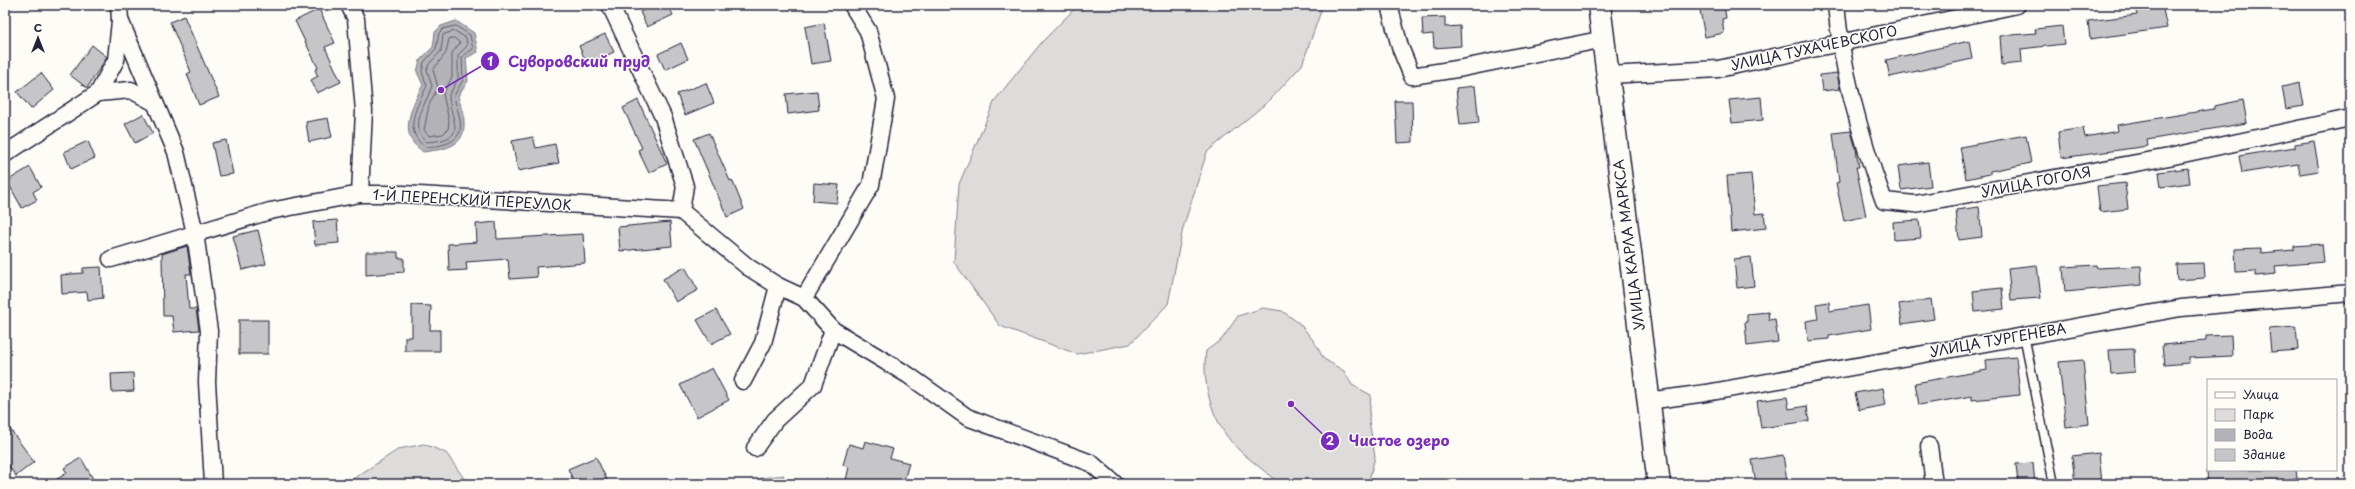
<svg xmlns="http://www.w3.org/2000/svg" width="2355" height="489" viewBox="0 0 2355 489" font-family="'Playpen Sans',sans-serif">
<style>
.green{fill:#dddcdb;stroke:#807f8b}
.water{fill:#b2b2b7;stroke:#787885}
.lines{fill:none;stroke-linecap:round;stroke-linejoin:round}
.shore{stroke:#5c5c6d;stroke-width:1}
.building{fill:#c6c6c8;stroke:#22223b}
.service-casing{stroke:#22223b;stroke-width:11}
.minor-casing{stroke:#22223b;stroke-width:19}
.secondary-casing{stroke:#22223b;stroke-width:25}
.service{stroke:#fdfcf7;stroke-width:8}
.minor{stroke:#fdfcf7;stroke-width:16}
.secondary{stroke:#fdfcf7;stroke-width:22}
.labels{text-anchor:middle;stroke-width:3;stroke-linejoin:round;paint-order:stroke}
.street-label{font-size:14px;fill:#22223b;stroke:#fdfcf7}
.leader{fill:none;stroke:#7b2cbf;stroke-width:1.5}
.callout-dot{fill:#7b2cbf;stroke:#fdfcf7;stroke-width:1.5}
.mark-label{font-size:12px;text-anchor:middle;font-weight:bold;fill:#fff}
.callout-label{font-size:15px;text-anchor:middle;font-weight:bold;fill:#7b2cbf;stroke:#fdfcf7;stroke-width:3;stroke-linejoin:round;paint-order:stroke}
</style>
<rect width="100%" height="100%" fill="#fdfcf7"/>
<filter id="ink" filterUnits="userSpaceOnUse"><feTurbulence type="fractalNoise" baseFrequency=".025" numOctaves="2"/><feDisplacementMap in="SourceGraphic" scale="8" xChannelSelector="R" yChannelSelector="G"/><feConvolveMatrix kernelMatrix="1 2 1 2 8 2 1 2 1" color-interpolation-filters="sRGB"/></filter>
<g filter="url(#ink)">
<g class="green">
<path d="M1078,5H1320L1321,11L1302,65L1270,100L1207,152L1183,228L1168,304L1130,344L1077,354L1000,326L954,262L959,184L995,100L1042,42Z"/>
<path d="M1263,308L1282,311L1299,323L1313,340L1324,359L1344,371L1352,385L1371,395L1369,420L1375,457L1368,484H1280C1267,473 1254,463 1241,452C1214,428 1201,386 1206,351L1222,339L1238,316Z"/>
<path d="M424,444L446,453L468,484H345L399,449Z"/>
<path d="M784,475L780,484H752L761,478Z"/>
</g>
<path class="water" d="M456,21L474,33L478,52L466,58L468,81L458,96C460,104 464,113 464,121C466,148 444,149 423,152C420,149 414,145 412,141C402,125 415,99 423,85L417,72L420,60L433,47L435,32L441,26Z"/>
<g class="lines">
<g class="shore">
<path d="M456,26L470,35L473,49L462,57L463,80L454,96C455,104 459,112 460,120C464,143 443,146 425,147C402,129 417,107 427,86L422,72L424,62L436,49L439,33L443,29Z"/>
<path d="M455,31L466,38L467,46L458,55V79L449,95C450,123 471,139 427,142C408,127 426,104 432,86L427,70L429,64L441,51L443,35Z"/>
<path d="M454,38L460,43L452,53V77L443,94L449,121L448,129L443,134L429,136L424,130L429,105L438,87L433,70L446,53L449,39Z"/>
</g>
</g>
<g class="building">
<path d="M654,5H668L673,15L647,27L640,12Z"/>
<path d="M1699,5H1724L1726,18L1722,19L1724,33L1705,37Z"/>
<path d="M2162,5L2167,28L2090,39L2088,21L2137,15L2136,10Z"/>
<path d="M319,9L335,43L325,47L341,82L317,93L311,80L318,76L315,70L318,68L295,21Z"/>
<path d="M184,16L219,97L199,105L187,74L191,72L170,22Z"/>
<path d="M1445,17V27L1460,26L1461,46L1434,48L1433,34L1423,35L1422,18Z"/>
<path d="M824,23L831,61L811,64L805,27Z"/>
<path d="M2062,26L2064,44L2021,49L2022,63L2002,65L2000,36L2036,33L2035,29Z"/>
<path d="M605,34L614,52L587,64L579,46Z"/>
<path d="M1969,41L1972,59L1890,77L1886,60Z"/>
<path d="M681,43L688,59L665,70L658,54Z"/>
<path d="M92,45L107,57L87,88L70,75Z"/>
<path d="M41,73L54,90L31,109L17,92Z"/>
<path d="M1837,73L1840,89L1822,91L1820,75Z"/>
<path d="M706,83L714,103L685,115L677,94Z"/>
<path d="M2300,83L2304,106L2286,109L2282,87Z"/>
<path d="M1475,86L1479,123L1460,125L1456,88Z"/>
<path d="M817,91L819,110L788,114L786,94Z"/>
<path d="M1761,97L1763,120L1732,123L1729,100Z"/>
<path d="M638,100L667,164L649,173L638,150L642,148L623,108Z"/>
<path d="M2243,100L2247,123L2147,140L2148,146L2061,158L2058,132L2083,128L2085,137L2118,131L2117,125L2214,109V106Z"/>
<path d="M1395,101H1412L1413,142L1397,143Z"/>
<path d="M143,114L153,133L135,143L125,124Z"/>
<path d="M328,118L332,137L309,142L306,122Z"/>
<path d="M1851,131L1856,149L1859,167H1856L1866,216L1844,221L1836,183L1839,182L1833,133Z"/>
<path d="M709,133L730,181L732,180L744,209L727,217L694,139Z"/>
<path d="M2026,135L2031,163L1990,171V174L1966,179L1960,147Z"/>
<path d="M533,137L536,148L555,144L559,163L518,171L512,141Z"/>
<path d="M226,140L233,174L219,176L212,143Z"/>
<path d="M88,141L95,158L71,169L64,152Z"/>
<path d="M2314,141L2319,171L2300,174L2298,164L2242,173L2239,156L2295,147V144Z"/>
<path d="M1928,162L1931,186L1901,190L1898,166Z"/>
<path d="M30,167L41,187L33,192L37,200L22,208L7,181Z"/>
<path d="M2188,168L2190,183L2161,187L2159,172Z"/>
<path d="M1751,174L1755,214L1764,213L1766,228L1731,232L1727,176Z"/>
<path d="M814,183L839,185L837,203L813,201Z"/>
<path d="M2125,183L2128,209L2100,212L2097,186Z"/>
<path d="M1979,207L1982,237L1959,240L1956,210Z"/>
<path d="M337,220L339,243L315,245L313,222Z"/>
<path d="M1919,220L1921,238L1894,240L1893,222Z"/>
<path d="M496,222L497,239L583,234L585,263L536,267L537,277L510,279L508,259L466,262L467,270L449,271L448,244L477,242L476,224Z"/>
<path d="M670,222L672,246L620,251L618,227Z"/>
<path d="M258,230L266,264L242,270L233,236Z"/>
<path d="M2322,244L2324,262L2275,266L2276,274L2256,276V271L2236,272L2235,249L2261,248V253L2294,250V246Z"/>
<path d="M187,246L191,274H186L189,309H196L199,330L174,332L172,316H163L162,254Z"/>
<path d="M366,252H398V258H404V272L366,275Z"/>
<path d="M1751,257L1754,286L1737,288L1734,259Z"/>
<path d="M2204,263L2205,278L2177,280L2176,264Z"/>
<path d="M2037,265L2041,298L2011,300L2008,268Z"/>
<path d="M2096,265L2097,268L2141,266L2142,285L2065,292L2063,267Z"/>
<path d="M101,267L103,298L88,300L87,292L62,294L61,275L83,273V268Z"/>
<path d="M685,267L698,290L676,302L663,279Z"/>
<path d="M2002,288L2004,309L1975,312L1973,291Z"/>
<path d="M1931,299L1934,319L1902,324L1899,304Z"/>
<path d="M1829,302L1830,311L1868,305L1871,329L1829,336V339L1808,341L1806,321L1818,319L1816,304Z"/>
<path d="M412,305L431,306L430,330H440V351H405V337H412Z"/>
<path d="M716,310L730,334L711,344L697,320Z"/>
<path d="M1768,312L1769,320L1775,319L1778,342L1747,346L1745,322H1747V314Z"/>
<rect x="239" y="320" width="29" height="34"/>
<path d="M2296,327L2298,350L2271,352L2269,329Z"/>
<path d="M2231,335L2232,356L2189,358V363L2164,365L2162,345L2206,341V336Z"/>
<path d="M2134,349L2135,372L2111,374L2109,350Z"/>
<path d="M2016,357L2020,395L1972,400V396L1919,405L1915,383L1987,370L1986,360Z"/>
<path d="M2083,360L2089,424L2066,427L2059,362Z"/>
<path d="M712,368L729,400L697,417L680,385Z"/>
<path d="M133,373L134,391L112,392L111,374Z"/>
<path d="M1883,388L1886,405L1859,410L1855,393Z"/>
<path d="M1787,397L1789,409L1807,406L1809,421L1761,428L1757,401Z"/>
<path d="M5,422L34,462L16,476L5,461Z"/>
<path d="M865,441L893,449L890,458L909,463L903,484H854V482L846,480L849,467L843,465L849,444L863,448Z"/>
<path d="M2099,453L2102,484H2075L2072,456Z"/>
<path d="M1783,455L1787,481L1756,484L1752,460Z"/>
<path d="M596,457L609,484H575L568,469Z"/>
<path d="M81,458L96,484H49L67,473L64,468Z"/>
<path d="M2033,463L2035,484H2018L2016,464Z"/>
<path d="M2221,470H2296L2297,478L2257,484H2208L2207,471Z"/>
</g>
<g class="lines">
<defs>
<path id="service" d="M2024,335L2054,484"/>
<g id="minor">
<path d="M119,5L120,20L176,152L195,233L209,331L207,382L213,484"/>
<path d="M349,5L356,19L364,111L360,194"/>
<path d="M610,5L663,117L685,186L681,211L748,267L778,286L804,298L833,330L908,375L967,417L1091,463L1115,484"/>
<path d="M1389,5L1400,47L1412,76L1463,68L1604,39"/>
<path d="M1836,5C1842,71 1861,139 1884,201L1915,204L2169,157L2350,118"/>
<path d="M1609,75L1718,69L2017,5"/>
<path d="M98,93L131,90L155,103"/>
<path d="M5,154L98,93L116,60L120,21"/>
<path d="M111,259L270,211L360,194H403L681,211"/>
<path d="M804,298L871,185L886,99L868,31L852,5"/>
<path d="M743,381L763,343L778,286"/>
<path d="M1648,401L1706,393L2181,308L2350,293"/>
<path d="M1929,446L1934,484"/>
<path d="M755,448L775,420L813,385L833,330"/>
</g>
<path id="secondary" d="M1599,5L1659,484"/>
</defs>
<use href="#service" class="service-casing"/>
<use href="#minor" class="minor-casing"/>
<use href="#secondary" class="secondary-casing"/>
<use href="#service" class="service"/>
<use href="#minor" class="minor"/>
<use href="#secondary" class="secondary"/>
</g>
</g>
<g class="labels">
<g class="street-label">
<text transform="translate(1814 48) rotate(-12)" y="5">УЛИЦА ТУХАЧЕВСКОГО</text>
<text transform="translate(2036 182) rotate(-11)" y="5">УЛИЦА ГОГОЛЯ</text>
<text transform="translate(472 200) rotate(3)" y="5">1-Й ПЕРЕНСКИЙ ПЕРЕУЛОК</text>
<text transform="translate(1629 245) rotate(-97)" y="5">УЛИЦА КАРЛА МАРКСА</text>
<text transform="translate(1998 340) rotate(-10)" y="5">УЛИЦА ТУРГЕНЕВА</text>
</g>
</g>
<path class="leader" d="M441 90L490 61M1291 404L1330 441"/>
<g class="callout-dot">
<circle cx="441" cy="90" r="4"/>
<circle cx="1291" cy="404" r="4"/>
<circle cx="490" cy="61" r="10"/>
<circle cx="1330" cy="441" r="10"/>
</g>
<g class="mark-label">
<text x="490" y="66">1</text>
<text x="1330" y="445">2</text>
</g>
<g class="callout-label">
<text x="579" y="67">Суворовский пруд</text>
<text x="1399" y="446">Чистое озеро</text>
</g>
<rect width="2355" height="489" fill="none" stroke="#fdfcf7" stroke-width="20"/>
<rect x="10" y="10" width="2335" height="469" fill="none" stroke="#22223b" stroke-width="1.5" filter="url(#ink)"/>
<rect x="2207" y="379" width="130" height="92" fill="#fdfcf7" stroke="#a5a5ac"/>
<rect x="2215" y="392" width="20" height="6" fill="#fdfcf7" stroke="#a5a5ac"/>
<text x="2243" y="399" font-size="12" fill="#22223b">Улица</text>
<rect x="2215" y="409" width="20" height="12" fill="#dddcdb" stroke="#a5a5ac"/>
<text x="2243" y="419" font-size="12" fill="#22223b">Парк</text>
<rect x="2215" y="429" width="20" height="12" fill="#b2b2b7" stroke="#a5a5ac"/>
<text x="2243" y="439" font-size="12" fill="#22223b">Вода</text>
<rect x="2215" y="449" width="20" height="12" fill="#c6c6c8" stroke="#a5a5ac"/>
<text x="2243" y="459" font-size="12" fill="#22223b">Здание</text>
<g transform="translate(38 38)" stroke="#fdfcf7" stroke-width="3" paint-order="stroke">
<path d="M0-3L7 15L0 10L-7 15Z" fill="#22223b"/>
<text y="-6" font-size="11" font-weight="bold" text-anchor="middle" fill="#22223b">С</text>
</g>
</svg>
